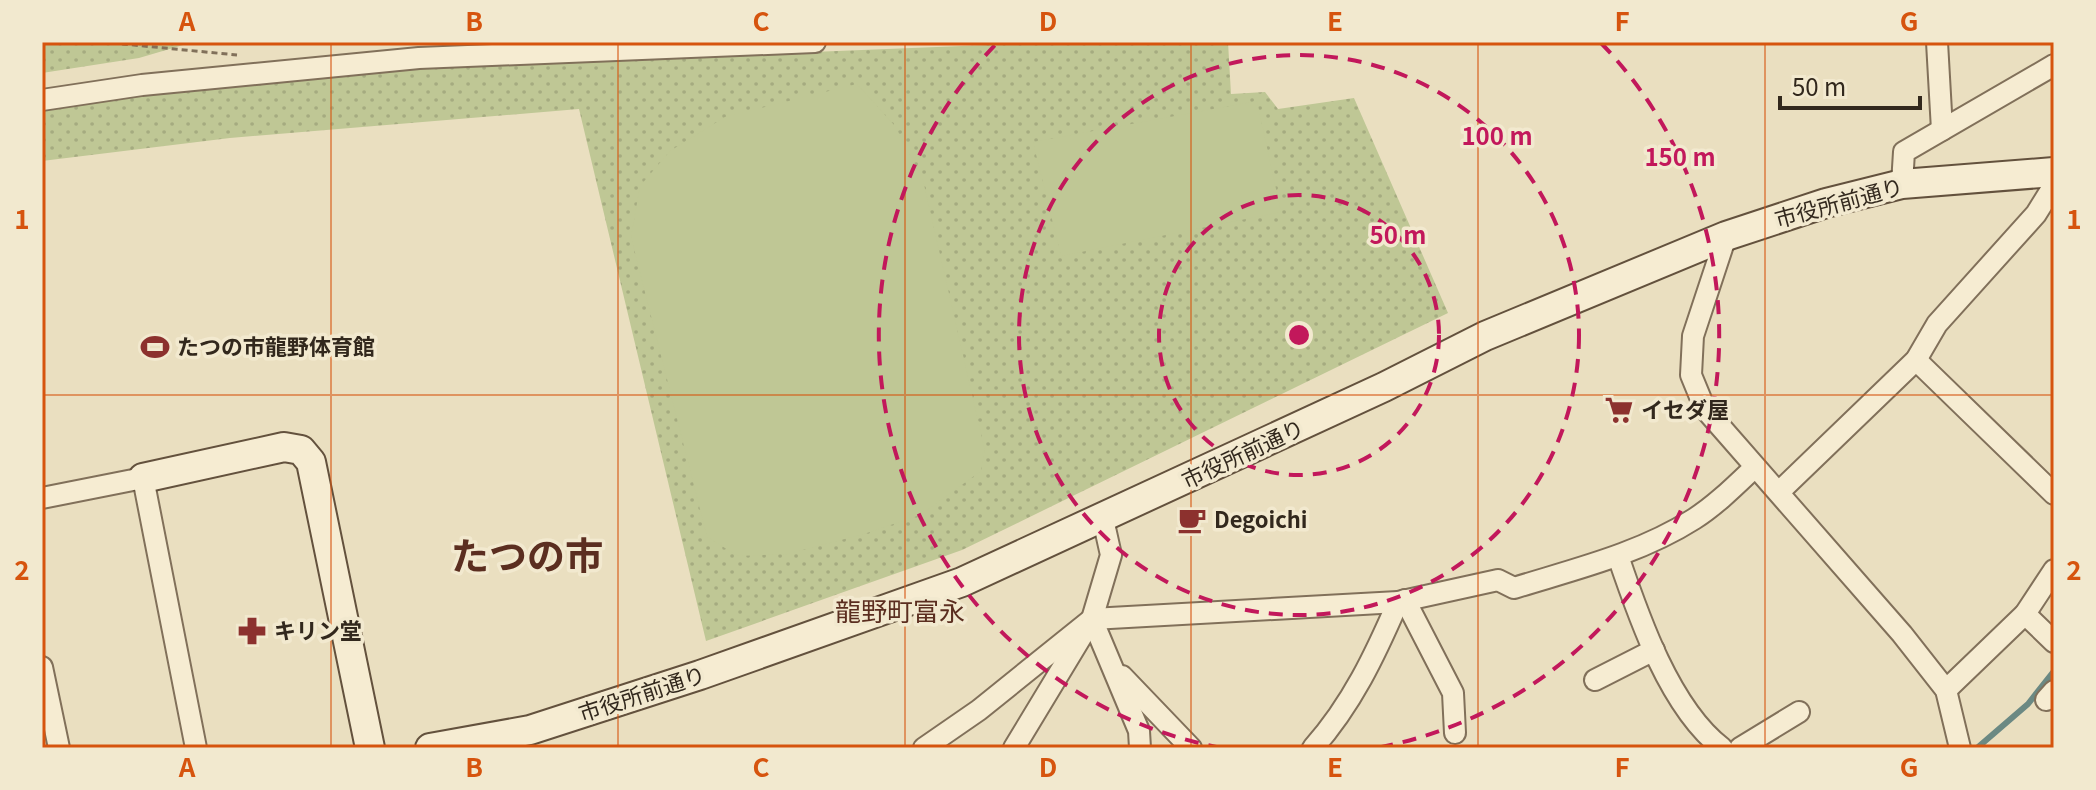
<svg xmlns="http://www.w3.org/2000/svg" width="2096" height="790" viewBox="0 0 2096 790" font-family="Georgia,'Noto Sans JP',serif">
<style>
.green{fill:url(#green-dots)}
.pitch{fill:#bfc795}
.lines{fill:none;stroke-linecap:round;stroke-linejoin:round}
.stream{stroke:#6b8983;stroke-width:6}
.street-casing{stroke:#81705a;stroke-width:24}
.secondary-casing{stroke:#63513d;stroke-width:32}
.path{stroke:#81705a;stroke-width:3;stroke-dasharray:6 4;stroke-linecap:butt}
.street{stroke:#f6ecd2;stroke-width:20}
.secondary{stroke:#f6ecd2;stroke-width:28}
.grid{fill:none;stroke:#d6540e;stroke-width:2;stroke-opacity:0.55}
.ring{fill:none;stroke:#c2185b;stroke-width:4;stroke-dasharray:14 10}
.labels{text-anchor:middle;stroke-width:7;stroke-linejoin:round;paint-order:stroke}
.street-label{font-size:22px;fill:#32281d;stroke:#f2e9cf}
.poi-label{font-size:22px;font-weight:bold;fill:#32281d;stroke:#f2e9cf;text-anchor:start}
.quarter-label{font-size:26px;fill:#5b2e20;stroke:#f2e9cf}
.town-label{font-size:38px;font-weight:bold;fill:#5b2e20;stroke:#f2e9cf}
.centre{fill:#c2185b;stroke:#f2e9cf;stroke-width:4}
.ring-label{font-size:24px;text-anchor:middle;font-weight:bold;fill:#c2185b;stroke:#f2e9cf;stroke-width:7;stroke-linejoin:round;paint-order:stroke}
.neatline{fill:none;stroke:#d6540e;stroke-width:3}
.grid-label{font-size:26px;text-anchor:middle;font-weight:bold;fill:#d6540e}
</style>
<defs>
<pattern id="green-dots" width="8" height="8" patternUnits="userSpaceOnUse" patternTransform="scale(2)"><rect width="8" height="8" fill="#bfc795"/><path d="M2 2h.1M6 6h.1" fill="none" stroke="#a5ab80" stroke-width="1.8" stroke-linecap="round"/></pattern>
</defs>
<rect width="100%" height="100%" fill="#eadfc0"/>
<g class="green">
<path d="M42,42H206L190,43L139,58L42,73Z"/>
<path d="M1065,42H1228L1231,94L1265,92L1278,109L1354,98L1448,313L962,550L706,641L579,109L230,138L42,161V108L218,85L437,67Z"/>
</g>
<g class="pitch">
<path d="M857,84L895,126L923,180L985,451L981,471L920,515L864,534L787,554L738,556L707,537L631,237L640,186L670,151L725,117Z"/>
<path d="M1257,101L1281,212L1061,256L1033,142Z"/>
</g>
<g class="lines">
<path class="stream" d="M1977,748L2028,704L2054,671"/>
<defs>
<g id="street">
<path d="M1937,42L1942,130"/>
<path d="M42,100L142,85L419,58L815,42"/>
<path d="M1902,184L1904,152L2054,65"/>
<path d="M1726,236L1693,336L1691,375L1705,409L1902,634L1946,690L1960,748"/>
<path d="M1916,360L2054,494"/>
<path d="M1779,492L1916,360L1937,324L2036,214L2054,185"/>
<path d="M42,498L143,478L196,748"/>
<path d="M1618,556C1639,618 1670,708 1722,748"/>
<path d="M1405,600L1453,693L1455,733"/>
<path d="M2025,614L2054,642"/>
<path d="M1092,619L1139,731L1140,748"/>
<path d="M42,667L59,748"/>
<path d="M1122,676L1191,748"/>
<path d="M1595,680L1654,650"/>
<path d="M1946,690L2025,614L2054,570"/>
<path d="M2046,700L2054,691"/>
<path d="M924,748L979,710L1092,619L1398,602L1498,580L1514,588C1575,569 1639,554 1694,519C1716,505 1736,485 1755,467"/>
<path d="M1014,748L1092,619L1111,555L1103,519"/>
<path d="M1313,748C1352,704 1375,655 1398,602"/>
<path d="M1740,748L1799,712"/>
</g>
<g id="secondary">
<path d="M143,478L284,447L301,450L311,462L370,748"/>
<path d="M430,748L530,730L700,675L962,582L1384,387L1485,336L1726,236L1826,203L1902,184L2054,172"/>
</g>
</defs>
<use href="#street" class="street-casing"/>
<use href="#secondary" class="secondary-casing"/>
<path class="path" d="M102,42L237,55"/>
<use href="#street" class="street"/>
<use href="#secondary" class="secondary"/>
</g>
<path class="grid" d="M331,42V748M618,42V748M905,42V748M1191,42V748M1478,42V748M1765,42V748M42,395H2054"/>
<g class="ring">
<circle cx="1299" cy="335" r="140"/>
<circle cx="1299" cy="335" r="280"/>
<path d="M1222 748A420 420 0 0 1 997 43M1601 43A420 420 0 0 1 1376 748"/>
</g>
<defs>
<symbol id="stadium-bare" viewBox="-9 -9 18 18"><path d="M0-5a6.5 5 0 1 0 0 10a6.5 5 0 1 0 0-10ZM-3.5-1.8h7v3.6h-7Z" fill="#8c312e" stroke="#f2e9cf" stroke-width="2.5" paint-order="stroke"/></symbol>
<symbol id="supermarket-bare" viewBox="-9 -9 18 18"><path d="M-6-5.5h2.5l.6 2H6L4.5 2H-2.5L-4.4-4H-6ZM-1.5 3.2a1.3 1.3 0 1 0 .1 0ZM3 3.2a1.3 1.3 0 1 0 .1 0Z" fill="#8c312e" stroke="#f2e9cf" stroke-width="2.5" paint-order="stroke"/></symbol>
<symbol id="cafe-bare" viewBox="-9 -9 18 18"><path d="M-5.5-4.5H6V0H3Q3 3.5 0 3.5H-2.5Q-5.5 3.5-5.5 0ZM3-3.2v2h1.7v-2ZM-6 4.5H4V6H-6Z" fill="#8c312e" stroke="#f2e9cf" stroke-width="2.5" paint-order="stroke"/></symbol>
<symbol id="pharmacy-bare" viewBox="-9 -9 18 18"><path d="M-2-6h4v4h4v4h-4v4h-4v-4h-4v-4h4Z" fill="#8c312e" stroke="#f2e9cf" stroke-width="2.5" paint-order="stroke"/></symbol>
</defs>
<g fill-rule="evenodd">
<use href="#stadium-bare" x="135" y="327" width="40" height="40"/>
<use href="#supermarket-bare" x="1599" y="390" width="40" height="40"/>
<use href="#cafe-bare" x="1172" y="500" width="40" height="40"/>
<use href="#pharmacy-bare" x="232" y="611" width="40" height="40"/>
</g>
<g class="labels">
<g class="street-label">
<text transform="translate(1839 203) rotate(-15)" y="8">市役所前通り</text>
<text transform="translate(1243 454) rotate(-25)" y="8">市役所前通り</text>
<text transform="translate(642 694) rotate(-18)" y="8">市役所前通り</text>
</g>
<g class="poi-label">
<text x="177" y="355">たつの市龍野体育館</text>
<text x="1641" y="418">イセダ屋</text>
<text x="1214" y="528">Degoichi</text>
<text x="274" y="639">キリン堂</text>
</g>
<g class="quarter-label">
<text x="900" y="621">龍野町富永</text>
</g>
<g class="town-label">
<text x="527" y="570">たつの市</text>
</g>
</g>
<circle cx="1299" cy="335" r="12" class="centre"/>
<g class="ring-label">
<text x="1497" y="145">100 m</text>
<text x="1680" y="166">150 m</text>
<text x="1398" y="244">50 m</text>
</g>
<rect width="2096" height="790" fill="none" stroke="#f2e9cf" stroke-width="88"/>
<path d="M1780 96v12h140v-12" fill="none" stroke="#32281d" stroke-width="4"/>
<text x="1792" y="96" font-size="24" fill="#32281d" stroke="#f2e9cf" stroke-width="6" paint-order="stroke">50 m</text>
<rect x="44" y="44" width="2008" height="702" class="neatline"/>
<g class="grid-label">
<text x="187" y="31">A</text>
<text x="474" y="31">B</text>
<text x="761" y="31">C</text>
<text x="1048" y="31">D</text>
<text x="1335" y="31">E</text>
<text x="1622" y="31">F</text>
<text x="1909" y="31">G</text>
<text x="22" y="229">1</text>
<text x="2074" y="229">1</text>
<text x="22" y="580">2</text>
<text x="2074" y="580">2</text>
<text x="187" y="777">A</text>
<text x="474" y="777">B</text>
<text x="761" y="777">C</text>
<text x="1048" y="777">D</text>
<text x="1335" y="777">E</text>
<text x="1622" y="777">F</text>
<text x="1909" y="777">G</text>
</g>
</svg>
